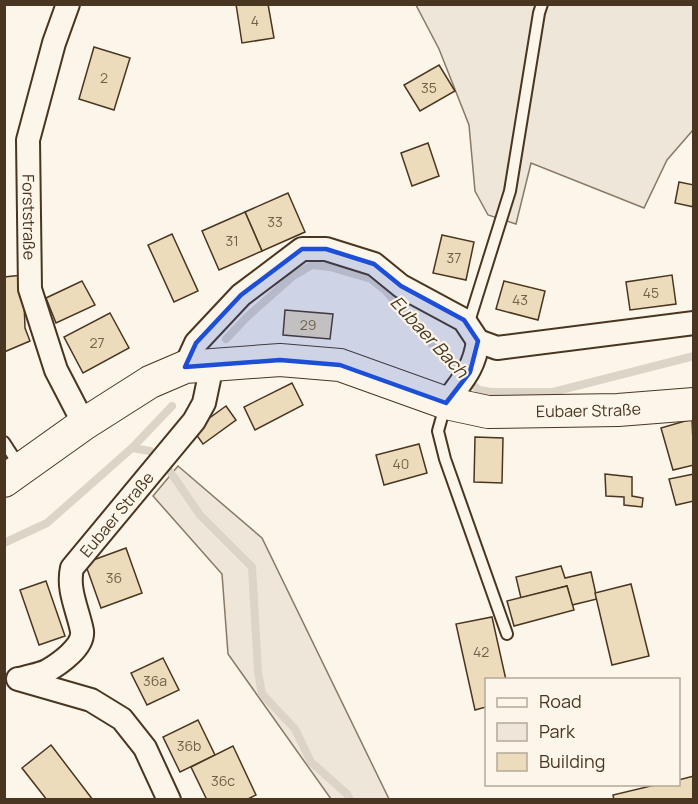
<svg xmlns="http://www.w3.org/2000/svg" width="698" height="804" viewBox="0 0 698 804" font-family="Manrope,sans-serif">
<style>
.green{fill:#ede6d9;stroke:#887966;stroke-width:1.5}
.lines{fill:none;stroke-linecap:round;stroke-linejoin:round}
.stream{stroke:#dcd4c6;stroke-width:8}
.building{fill:#ecdcbc;stroke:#4a3520;stroke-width:1.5}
.lane-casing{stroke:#4a3520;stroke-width:14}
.street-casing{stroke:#4a3520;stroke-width:26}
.secondary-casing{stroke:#4a3520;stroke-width:34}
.lane{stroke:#fbf6e9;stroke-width:10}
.street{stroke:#fbf6e9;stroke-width:22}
.secondary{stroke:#fbf6e9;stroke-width:32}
.marked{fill:#1d4ed8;fill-opacity:0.2;stroke:#1d4ed8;stroke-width:4.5;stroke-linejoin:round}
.labels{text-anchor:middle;stroke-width:4.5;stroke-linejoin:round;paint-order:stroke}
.number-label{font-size:14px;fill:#725f47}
.street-label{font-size:16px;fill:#4a3520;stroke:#fbf6e9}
.water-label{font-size:18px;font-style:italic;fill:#4a3520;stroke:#fbf6e9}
</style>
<rect width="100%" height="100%" fill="#fbf6e9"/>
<g class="green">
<path d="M416,5H693V130L667,160L644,208L531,163L516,224L488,215L475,191L469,125L439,49Z"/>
<path d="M178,466L262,538L389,799H331L228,654L222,574L153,496Z"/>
</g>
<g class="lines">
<g class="stream">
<path d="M226,339L247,317L293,276L312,265L330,267L371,279L385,290L452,367L479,390L491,392H553L694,356"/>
<path d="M132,448L150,451"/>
<path d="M169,470L200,515L252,567L258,672L262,694L295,729L311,762L347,794L350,800"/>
<path d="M4,543L47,523L132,448L172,406"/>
</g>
</g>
<g class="building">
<path d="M236,4H268L274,38L242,43Z"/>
<path d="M94,47L130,58L114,110L79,99Z"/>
<path d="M439,65L455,91L420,111L404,85Z"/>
<path d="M428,143L439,176L412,186L401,153Z"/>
<path d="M679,182L694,185V207L675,203Z"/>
<path d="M288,193L305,232L262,251L245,212Z"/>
<path d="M245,212L262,251L219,270L202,231Z"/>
<path d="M172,234L198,291L174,302L148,245Z"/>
<path d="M442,235L474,242L466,280L433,273Z"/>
<path d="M23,275L25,328L30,341L4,352V277Z"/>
<path d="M672,275L676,304L630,310L626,282Z"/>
<path d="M82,281L95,305L56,323L46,298Z"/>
<path d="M504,281L545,291L538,320L496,309Z"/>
<path d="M285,310L333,314L330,339L283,335Z"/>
<path d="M110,313L129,348L83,373L64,337Z"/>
<path d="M292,383L303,405L255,430L244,407Z"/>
<path d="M226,406L236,420L203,444L193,430Z"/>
<path d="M692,419L694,465L673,470L661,428Z"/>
<path d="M475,437L503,438L502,483L474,482Z"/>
<path d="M419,444L427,473L384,485L376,455Z"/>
<path d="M605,474L632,477V496L643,498L642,507L624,505V497L606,496Z"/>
<path d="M694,474V501L676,505L669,479Z"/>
<path d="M126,548L142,593L101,608L85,563Z"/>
<path d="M561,566L565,578L591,572L597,599L572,605L567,586L521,598L516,577Z"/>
<path d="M46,581L65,636L39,645L20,590Z"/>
<path d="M631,584L649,656L612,665L595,593Z"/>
<path d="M567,586L574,610L514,626L507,601Z"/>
<path d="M492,617L506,680H486V707L475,710L456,624Z"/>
<path d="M163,658L179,690L147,705L131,673Z"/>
<path d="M198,720L215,755L180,772L163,737Z"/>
<path d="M51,745L93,800H47L22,768Z"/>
<path d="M233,746L256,795L246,800H207L191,767Z"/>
<path d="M694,776V800H614L613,795L659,784H678V780Z"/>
</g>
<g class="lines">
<defs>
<g id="lane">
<path d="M468,325L510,191L539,13L542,4"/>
<path d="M445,406L438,431L445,459L507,634"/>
<path d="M4,442L19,465"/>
</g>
<g id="street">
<path id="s1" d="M68,4L54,43L28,140L30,289L56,370L84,424"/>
<path d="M185,367L196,343L241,295L302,249H326L374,264L401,286L464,320L478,341L497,348L694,323"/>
<path d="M446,403C462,380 474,370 478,341"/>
<path d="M18,679L91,700L122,719L145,748L169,800"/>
<path id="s2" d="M20,679C28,676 39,675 47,671C59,664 84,647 82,631C78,610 67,590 72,568L194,421L204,403L212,365"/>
</g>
<g id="secondary">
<path id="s3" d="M4,481L84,424L150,382L185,367L280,360L340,365L446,403L488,412L618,410L694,404"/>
</g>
</defs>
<use href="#lane" class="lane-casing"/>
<use href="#street" class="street-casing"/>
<use href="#secondary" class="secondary-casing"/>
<use href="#lane" class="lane"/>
<use href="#street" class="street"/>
<use href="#secondary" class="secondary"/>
</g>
<path class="marked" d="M302,249H326L374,264L401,286L464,320L478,341L470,372L446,403L340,365L280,360L185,367L196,343L241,295Z"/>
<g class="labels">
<g class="number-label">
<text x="255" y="26">4</text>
<text x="104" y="83">2</text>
<text x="429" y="93">35</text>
<text x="275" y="227">33</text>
<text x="232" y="246">31</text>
<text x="454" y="263">37</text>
<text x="651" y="298">45</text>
<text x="520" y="305">43</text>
<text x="308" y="330">29</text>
<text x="97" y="348">27</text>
<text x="401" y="469">40</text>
<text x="114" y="583">36</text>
<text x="481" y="657">42</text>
<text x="155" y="686">36a</text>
<text x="189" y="751">36b</text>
<text x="223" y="786">36c</text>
</g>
<g class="street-label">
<text dy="6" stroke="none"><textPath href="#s1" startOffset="219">Forststraße</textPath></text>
<text dy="6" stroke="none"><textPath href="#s3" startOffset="626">Eubaer Straße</textPath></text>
<text dy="6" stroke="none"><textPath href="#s2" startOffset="218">Eubaer Straße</textPath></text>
</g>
<g class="water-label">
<text transform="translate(429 337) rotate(47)" y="6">Eubaer Bach</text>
</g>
</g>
<rect width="698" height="804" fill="none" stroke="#4a3520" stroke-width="12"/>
<rect x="485" y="678" width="195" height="108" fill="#fbf6e9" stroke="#b4a999" stroke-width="1.5"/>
<rect x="497" y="698" width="30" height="9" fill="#fbf6e9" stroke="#b4a999" stroke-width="1.5"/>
<text x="539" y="708" font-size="18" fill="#4a3520">Road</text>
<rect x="497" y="723" width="30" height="18" fill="#ede6d9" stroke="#b4a999" stroke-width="1.5"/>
<text x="539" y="738" font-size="18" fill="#4a3520">Park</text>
<rect x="497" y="753" width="30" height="18" fill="#ecdcbc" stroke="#b4a999" stroke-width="1.5"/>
<text x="539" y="768" font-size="18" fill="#4a3520">Building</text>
</svg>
